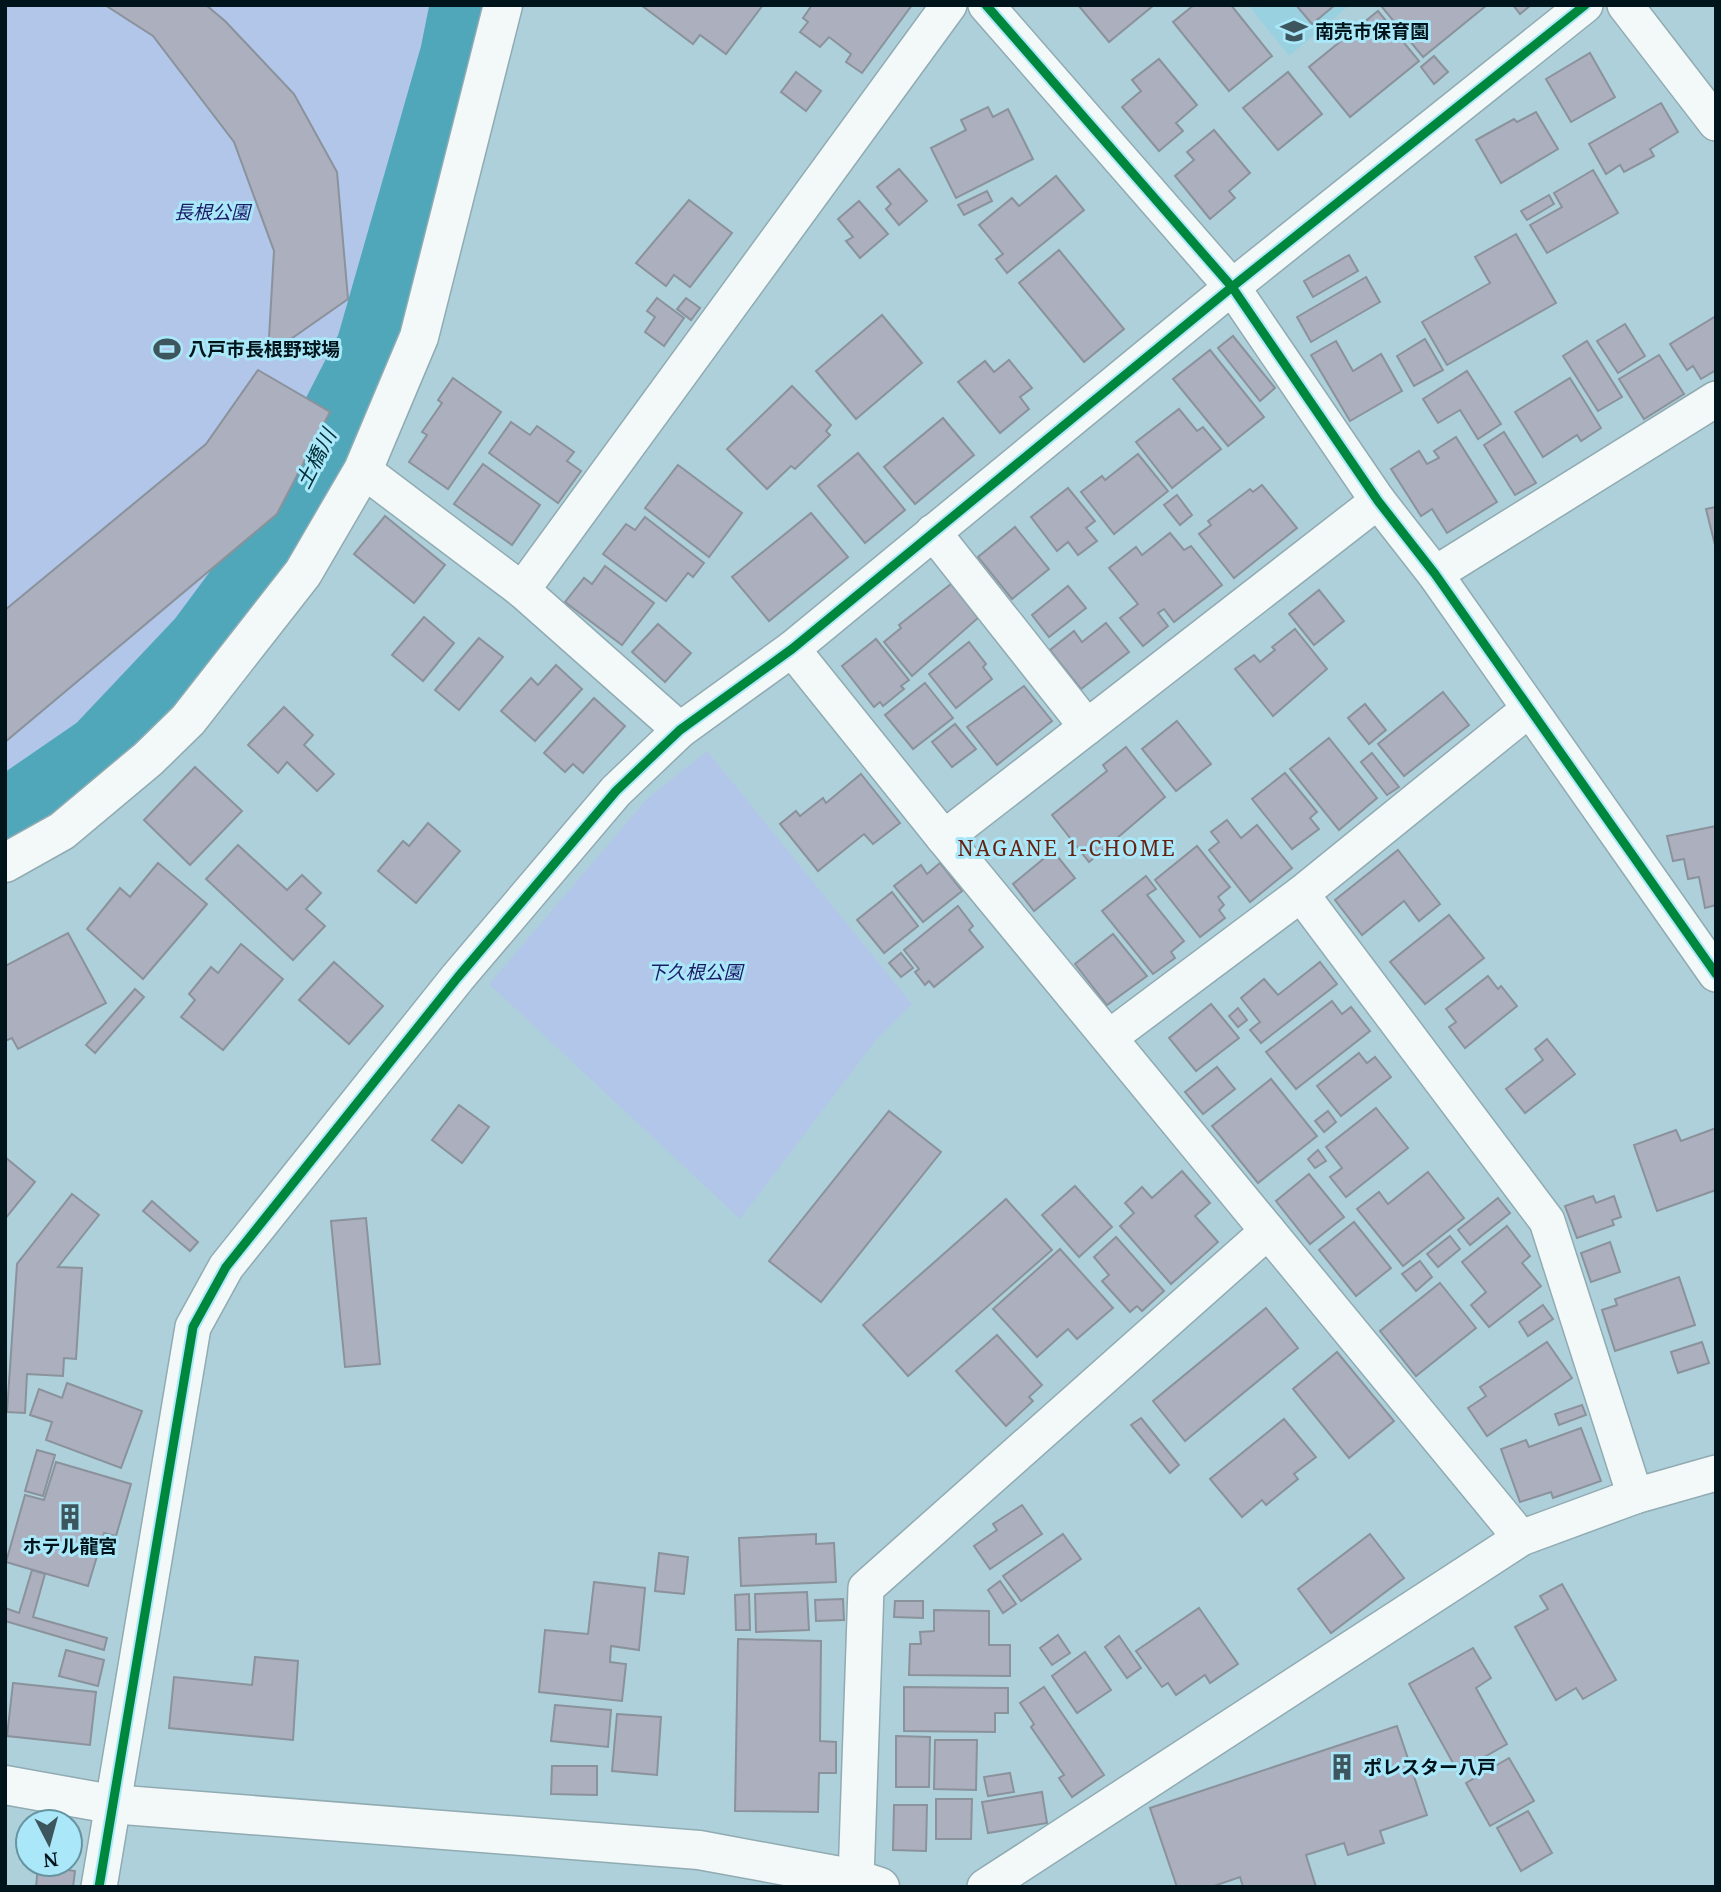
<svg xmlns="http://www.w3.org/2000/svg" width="1721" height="1892" viewBox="0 0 1721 1892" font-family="'Noto Serif','Noto Sans JP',serif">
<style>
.built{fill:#9ad1e0}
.green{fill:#b1c6e8}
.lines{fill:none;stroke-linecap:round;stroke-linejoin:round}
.river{stroke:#51a7ba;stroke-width:74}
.building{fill:#acafbd;stroke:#8a929c;stroke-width:2}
.minor-casing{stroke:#90abb2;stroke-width:38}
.tertiary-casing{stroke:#90abb2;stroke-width:41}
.minor{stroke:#f3f8f9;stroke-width:35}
.tertiary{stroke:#f3f8f9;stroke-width:38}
.cycleway-casing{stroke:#aae8f9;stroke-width:13}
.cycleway{stroke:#00873e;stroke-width:9}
.labels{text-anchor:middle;stroke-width:6;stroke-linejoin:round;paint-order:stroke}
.poi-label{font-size:19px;font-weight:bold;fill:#00151b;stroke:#aae8f9;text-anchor:start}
.park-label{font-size:19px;font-style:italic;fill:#1d1b68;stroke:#aae8f9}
.water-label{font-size:21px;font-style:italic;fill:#002f39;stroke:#aae8f9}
.neighbourhood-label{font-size:21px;letter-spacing:2px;fill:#662312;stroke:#aae8f9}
</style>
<rect width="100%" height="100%" fill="#aed0da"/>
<path class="built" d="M1248,5H1350L1289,56Z"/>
<g class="green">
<path d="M5,5H481L473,50L401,297L351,415L305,505L247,600L170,692L91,767L28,816L5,828Z"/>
<path d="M707,751L912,1004L876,1040L740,1219L489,984L647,799Z"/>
</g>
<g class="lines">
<path class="river" d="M5,817L101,751L203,643L249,581L280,530L373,348L457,55L467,5"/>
</g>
<g class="building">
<path d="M105,5H206L225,21L294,94L337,172L348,299L268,355L274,251L234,142L153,36Z"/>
<path d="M641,5H763L726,54L700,35L693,44Z"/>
<path d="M812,5H912L862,73L846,62L851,54L829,37L820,47L800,32L808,22L803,18Z"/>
<path d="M1078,5H1154L1109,42Z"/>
<path d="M1194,5H1231L1272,56L1229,91L1173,22Z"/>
<path d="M1296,5H1335L1312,24Z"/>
<path d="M1384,5H1487L1423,57L1382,7Z"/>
<path d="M1513,5H1531L1520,14Z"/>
<path d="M1378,11L1419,61L1350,117L1309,67Z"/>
<path d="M1590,53L1615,97L1571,122L1546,79Z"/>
<path d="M1434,56L1448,72L1434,84L1421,67Z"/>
<path d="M1159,59L1197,105L1176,123L1183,131L1159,151L1122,107L1141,91L1132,80Z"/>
<path d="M796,72L821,91L806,111L781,92Z"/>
<path d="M1288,72L1322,114L1278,150L1243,108Z"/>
<path d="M1661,103L1678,132L1650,149L1654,156L1624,172L1620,165L1606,174L1589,144Z"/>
<path d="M988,107L993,117L1008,109L1033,159L956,198L931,148L966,130L961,120Z"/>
<path d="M1536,112L1558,149L1501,183L1476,140L1514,119L1517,122Z"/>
<path d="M1214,130L1250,173L1229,191L1235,198L1210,219L1175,176L1194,160L1187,152Z"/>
<path d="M899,169L927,201L899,225L886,209L891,204L877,187Z"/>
<path d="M1593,170L1618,213L1547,253L1530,225L1562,207L1554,193Z"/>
<path d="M1056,176L1084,210L1007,273L996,259L1003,254L979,225L1012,198L1019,206Z"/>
<path d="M987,191L992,201L964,215L958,205Z"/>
<path d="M1549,195L1554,204L1527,220L1521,211Z"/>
<path d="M689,200L732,233L690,287L674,275L666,286L636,263Z"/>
<path d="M859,201L888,234L860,258L846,241L853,237L838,219Z"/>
<path d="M1516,234L1556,303L1447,365L1422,322L1490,283L1475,257Z"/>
<path d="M1059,250L1124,329L1084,362L1019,283Z"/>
<path d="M1349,255L1358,271L1313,297L1304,281Z"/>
<path d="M1366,277L1380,302L1311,342L1297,317Z"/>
<path d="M657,298L684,318L664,346L645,332L655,317L647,311Z"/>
<path d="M686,298L700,308L691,320L677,309Z"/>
<path d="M882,315L922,363L856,419L816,371Z"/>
<path d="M1716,316V370L1701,379L1693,366L1687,370L1670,344Z"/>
<path d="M1625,324L1645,356L1618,373L1597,341Z"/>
<path d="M1233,336L1275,388L1260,401L1218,348Z"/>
<path d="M1425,339L1443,370L1414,386L1397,356Z"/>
<path d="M1336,341L1353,371L1381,354L1402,391L1350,421L1311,355Z"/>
<path d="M1587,341L1622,397L1598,411L1563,356Z"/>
<path d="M1210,350L1264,417L1228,446L1173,379Z"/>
<path d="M1659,355L1684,394L1644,419L1619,379Z"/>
<path d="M1009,360L1032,388L1020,397L1029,409L1000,433L958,382L985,361L994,372Z"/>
<path d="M258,370L330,412L277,514L5,742V610L206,444Z"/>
<path d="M1467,371L1501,424L1478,439L1460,410L1438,423L1423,399Z"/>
<path d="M453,378L501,412L448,489L409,462L427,435L422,432L442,403L438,400Z"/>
<path d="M1570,378L1601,428L1581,441L1577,435L1543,457L1515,412Z"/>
<path d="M792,386L831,425L826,431L830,435L795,469L791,466L767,489L727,449Z"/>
<path d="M1179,409L1197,431L1203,427L1221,449L1172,488L1136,442Z"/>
<path d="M943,418L974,455L915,504L884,467Z"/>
<path d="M511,422L530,435L537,426L574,452L567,461L581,471L558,503L489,453Z"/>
<path d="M1504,432L1536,483L1515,495L1484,445Z"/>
<path d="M1456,437L1497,502L1447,533L1432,509L1421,516L1391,469L1419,451L1427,464L1439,458L1434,451Z"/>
<path d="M858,453L905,510L865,543L818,486Z"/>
<path d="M1138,454L1168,491L1114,534L1081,492L1102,476L1105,480Z"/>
<path d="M483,464L540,505L512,545L454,504Z"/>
<path d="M678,465L742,513L709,557L645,508Z"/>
<path d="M1262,485L1297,528L1234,578L1199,534L1211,525L1208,521L1250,489L1253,492Z"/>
<path d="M1068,488L1095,521L1086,528L1097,541L1078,555L1068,542L1057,551L1031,517Z"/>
<path d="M1177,495L1192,515L1180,525L1164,505Z"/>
<path d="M1716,507V549L1706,509Z"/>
<path d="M811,513L848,557L769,621L732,577Z"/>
<path d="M385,516L445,565L414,603L354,554Z"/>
<path d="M645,517L704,563L693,577L688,573L666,601L603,554L626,524L635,530Z"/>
<path d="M1015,527L1049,569L1012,599L978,557Z"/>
<path d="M1170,533L1184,550L1191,546L1222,585L1174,622L1164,609L1158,613L1168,626L1143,646L1120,618L1138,604L1109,568L1136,547L1142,555Z"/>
<path d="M605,566L654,603L622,645L565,602L584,578L592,584Z"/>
<path d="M951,584L978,618L912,676L884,642L901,628L899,625Z"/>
<path d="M1068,586L1086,608L1049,637L1032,615Z"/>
<path d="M1319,590L1344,621L1314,645L1289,614Z"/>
<path d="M424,617L454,643L423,681L392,655Z"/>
<path d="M1106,623L1129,652L1081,689L1050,650L1074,631L1082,642Z"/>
<path d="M658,624L691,653L665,682L632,652Z"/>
<path d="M1295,629L1327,669L1273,716L1235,669L1254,655L1260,662L1275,650L1272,647Z"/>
<path d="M479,638L503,657L459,710L435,690Z"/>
<path d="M876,639L909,680L901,686L904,689L883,706L880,702L874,707L842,666Z"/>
<path d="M969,642L986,664L983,667L992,679L956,708L929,674Z"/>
<path d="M556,665L582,689L535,741L501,711L531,678L538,685Z"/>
<path d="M925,683L953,718L913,749L885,715Z"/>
<path d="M1024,686L1052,721L997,765L967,727Z"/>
<path d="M1443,692L1469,725L1404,776L1378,744Z"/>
<path d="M594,698L625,726L583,773L573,764L565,772L544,753Z"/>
<path d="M1365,704L1386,730L1369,744L1348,718Z"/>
<path d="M284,707L313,735L304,745L334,774L317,791L287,762L278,773L248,745Z"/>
<path d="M1177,721L1211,764L1176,791L1142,749Z"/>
<path d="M955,724L976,749L952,767L932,742Z"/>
<path d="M1329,738L1377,798L1339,830L1290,769Z"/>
<path d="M1126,747L1165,797L1089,862L1052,815L1107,771L1103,765Z"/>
<path d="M1372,753L1399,787L1387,795L1361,762Z"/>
<path d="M195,767L242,811L190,865L144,820Z"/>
<path d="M1285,773L1317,812L1310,818L1319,829L1292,849L1252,799Z"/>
<path d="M861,774L900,823L873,844L864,834L818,871L780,824L796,811L800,816L823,798L826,803Z"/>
<path d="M1227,820L1241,838L1257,825L1292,868L1250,902L1209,850L1219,842L1211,832Z"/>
<path d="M428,823L460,851L416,903L378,871L403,841L409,846Z"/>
<path d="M1716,826V905L1705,908L1699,877L1688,879L1684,859L1673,861L1667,836Z"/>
<path d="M238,845L287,890L302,875L321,893L306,909L325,926L293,960L206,879Z"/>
<path d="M1197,846L1230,887L1218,897L1224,905L1219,910L1225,918L1200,937L1155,880Z"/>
<path d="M1398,850L1440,904L1419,921L1404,901L1362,935L1335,900Z"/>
<path d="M1053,851L1075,878L1034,911L1013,884Z"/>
<path d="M158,863L207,904L143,979L87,929L120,888L130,897Z"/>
<path d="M940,863L962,891L923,922L894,886L921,865L927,874Z"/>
<path d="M1146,876L1156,889L1147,895L1184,941L1171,952L1175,958L1153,974L1102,911Z"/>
<path d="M892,892L918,926L884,953L857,920Z"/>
<path d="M958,906L973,926L969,930L983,947L934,987L929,981L925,985L915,972L919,969L904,950Z"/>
<path d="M1449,915L1484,958L1425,1004L1390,962Z"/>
<path d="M68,933L106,1003L18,1049L12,1038L5,1041V966Z"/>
<path d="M1113,934L1147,976L1107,1005L1075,964Z"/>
<path d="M241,944L283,979L223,1050L181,1017L195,1000L189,994L211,967L218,973Z"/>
<path d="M901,953L913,968L901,977L889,963Z"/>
<path d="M334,962L383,1006L349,1044L299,1000Z"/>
<path d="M1320,962L1337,984L1261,1043L1250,1030L1260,1022L1241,998L1264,979L1278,995Z"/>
<path d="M1488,976L1498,989L1501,986L1517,1006L1465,1048L1449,1027L1456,1022L1446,1009Z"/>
<path d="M135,989L144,997L95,1053L86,1045Z"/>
<path d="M1332,1001L1342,1014L1351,1007L1370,1031L1296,1089L1266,1052Z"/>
<path d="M1211,1004L1239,1038L1196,1071L1169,1038Z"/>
<path d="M1238,1008L1247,1020L1238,1027L1229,1016Z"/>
<path d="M1547,1039L1575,1074L1525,1113L1506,1089L1543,1060L1535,1049Z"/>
<path d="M1359,1053L1367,1063L1375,1057L1391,1077L1341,1116L1317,1086Z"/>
<path d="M1217,1067L1235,1089L1203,1114L1185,1092Z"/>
<path d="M1271,1079L1317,1136L1258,1183L1212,1126Z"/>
<path d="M459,1105L489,1127L462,1163L432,1140Z"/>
<path d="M1376,1108L1408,1148L1346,1197L1330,1177L1342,1168L1326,1147Z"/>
<path d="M889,1111L941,1152L821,1302L769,1261Z"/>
<path d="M1328,1111L1336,1122L1324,1132L1315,1121Z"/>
<path d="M1716,1128V1190L1657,1211L1634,1145L1676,1130L1681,1141Z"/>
<path d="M1318,1150L1326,1161L1315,1168L1308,1159Z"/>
<path d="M5,1157L35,1182L5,1219Z"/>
<path d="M1182,1171L1210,1203L1195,1216L1218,1242L1171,1284L1120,1226L1134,1213L1125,1203L1142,1187L1152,1198Z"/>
<path d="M1428,1172L1464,1218L1403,1266L1357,1209L1379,1192L1388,1204Z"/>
<path d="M1309,1174L1344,1217L1310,1244L1276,1201Z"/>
<path d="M1075,1186L1112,1227L1079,1257L1042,1215Z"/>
<path d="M72,1194L99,1215L58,1267L82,1268L76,1359L64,1358L63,1376L27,1374L25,1413L7,1412L17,1264Z"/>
<path d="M1593,1196L1596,1203L1614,1196L1621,1217L1612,1220L1614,1225L1577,1238L1565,1206Z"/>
<path d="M1498,1198L1510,1213L1470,1245L1458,1230Z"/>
<path d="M1006,1199L1052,1250L908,1376L863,1325Z"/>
<path d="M152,1201L198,1242L190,1251L143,1211Z"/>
<path d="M366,1218L380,1364L345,1367L331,1221Z"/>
<path d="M1354,1222L1391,1268L1356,1296L1319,1250Z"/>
<path d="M1507,1226L1530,1256L1522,1263L1541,1286L1489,1327L1471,1305L1486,1292L1462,1262Z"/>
<path d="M1450,1236L1460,1249L1438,1267L1427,1254Z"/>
<path d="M1116,1237L1164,1291L1142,1311L1137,1306L1130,1312L1102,1281L1109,1275L1094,1257Z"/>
<path d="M1610,1242L1620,1272L1591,1282L1581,1253Z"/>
<path d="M1060,1249L1113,1308L1077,1339L1068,1329L1037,1357L993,1309Z"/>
<path d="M1420,1261L1432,1277L1416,1291L1402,1274Z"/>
<path d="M1679,1277L1695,1325L1615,1351L1602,1310L1617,1305L1615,1299Z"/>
<path d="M1440,1283L1476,1328L1416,1376L1380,1331Z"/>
<path d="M1543,1305L1553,1319L1528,1336L1519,1322Z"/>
<path d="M1266,1308L1298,1348L1185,1441L1153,1401Z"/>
<path d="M997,1335L1042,1385L1029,1397L1033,1401L1006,1426L956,1371Z"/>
<path d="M1547,1342L1572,1378L1487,1436L1468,1408L1486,1396L1480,1387Z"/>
<path d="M1702,1342L1709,1363L1678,1373L1671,1352Z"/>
<path d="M1337,1352L1394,1421L1349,1458L1293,1389Z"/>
<path d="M67,1383L142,1411L121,1468L46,1440L52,1422L30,1415L39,1389L62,1398Z"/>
<path d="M1582,1405L1586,1415L1559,1425L1555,1414Z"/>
<path d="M1141,1418L1179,1465L1170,1473L1131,1425Z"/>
<path d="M1284,1419L1316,1457L1294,1474L1298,1479L1266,1505L1262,1500L1242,1517L1210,1479Z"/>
<path d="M1581,1428L1601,1481L1553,1498L1551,1492L1520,1502L1501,1449L1526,1440L1529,1447Z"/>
<path d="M37,1450L55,1455L43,1496L25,1491Z"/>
<path d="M56,1462L131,1484L116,1536L104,1533L88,1586L6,1562L25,1495L44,1500Z"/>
<path d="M1022,1505L1042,1534L990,1569L974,1546L997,1530L993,1524Z"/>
<path d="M816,1534V1544L834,1543L836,1582L741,1586L739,1538Z"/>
<path d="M1063,1534L1081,1559L1021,1601L1003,1576Z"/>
<path d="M1370,1534L1404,1578L1331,1633L1298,1589Z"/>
<path d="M659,1553L688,1557L684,1594L655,1591Z"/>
<path d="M32,1570L45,1574L33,1617L107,1638L104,1650L5,1621V1608L19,1613Z"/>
<path d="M1000,1581L1016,1604L1003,1613L988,1590Z"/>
<path d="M594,1582L645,1588L639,1650L611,1646L610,1662L626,1664L622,1701L539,1692L545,1630L588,1634Z"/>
<path d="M1562,1584L1616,1680L1583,1699L1576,1688L1556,1700L1515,1627L1548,1609L1540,1596Z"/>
<path d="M807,1592L809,1630L756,1632L755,1594Z"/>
<path d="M749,1594L750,1630H736L735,1595Z"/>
<path d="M843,1599L844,1620L816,1621L815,1600Z"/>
<path d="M895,1601H923V1618L894,1617Z"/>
<path d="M1199,1608L1238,1664L1210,1683L1205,1675L1176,1695L1168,1683L1162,1687L1136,1651Z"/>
<path d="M934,1610L989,1611V1645H1010V1676L909,1675L910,1644H921L920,1632L934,1631Z"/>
<path d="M1058,1635L1070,1653L1052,1665L1040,1648Z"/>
<path d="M1119,1636L1141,1668L1127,1678L1105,1647Z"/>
<path d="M738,1639L821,1641L820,1741L836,1742V1773H819L818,1812L735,1811Z"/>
<path d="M1473,1648L1491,1678L1476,1688L1507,1744L1458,1772L1409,1684Z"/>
<path d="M66,1650L104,1660L98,1686L59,1676Z"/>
<path d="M1085,1652L1111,1690L1077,1713L1052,1676Z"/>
<path d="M255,1657L298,1661L293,1740L169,1728L174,1677L252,1685Z"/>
<path d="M13,1683L96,1692L90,1745L7,1736Z"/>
<path d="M904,1687L1008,1688V1713H995V1732L904,1731Z"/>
<path d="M1044,1687L1104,1775L1072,1797L1059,1778L1064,1775L1031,1727L1034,1724L1020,1703Z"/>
<path d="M555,1705L611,1710L608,1747L551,1741Z"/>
<path d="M617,1714L661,1717L657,1775L612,1771Z"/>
<path d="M1397,1726L1427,1815L1380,1831L1384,1843L1348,1855L1344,1843L1306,1855L1316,1887H1243L1240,1877L1211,1887H1177L1150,1808Z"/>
<path d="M896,1736L930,1737L929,1787H896Z"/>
<path d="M935,1740H977L976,1790L934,1789Z"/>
<path d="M1509,1758L1534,1801L1490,1826L1466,1783Z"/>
<path d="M552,1766H597V1795L551,1794Z"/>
<path d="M1010,1773L1014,1792L988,1796L984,1777Z"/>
<path d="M1042,1792L1047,1823L988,1833L982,1802Z"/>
<path d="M936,1799H972L971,1839H936Z"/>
<path d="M894,1805H927L926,1851L893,1850Z"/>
<path d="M1528,1811L1552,1853L1521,1871L1497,1828Z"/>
<path d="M38,1866L75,1871L73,1887H36Z"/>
</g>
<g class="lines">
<defs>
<g id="minor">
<path d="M986,5L1232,287L1378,501L1435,574L1716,974"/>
<path d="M1625,5L1716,123"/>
<path d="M363,470L522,590L680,730"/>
<path d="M933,532L1087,727"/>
<path d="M1435,574L1716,399"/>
<path d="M522,590L949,5"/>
<path d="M792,649L944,838L1521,1538"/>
<path d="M944,838L1378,501"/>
<path d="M1301,894L1547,1221L1635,1496"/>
<path d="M1110,1037L1301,894L1528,710"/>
<path d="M856,1879L866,1588L1268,1231"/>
<path d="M99,1887L193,1327L226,1267L458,977L616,791L680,730L792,649L1232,287L1585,5"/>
<path d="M985,1887L1521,1538L1635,1496L1716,1473"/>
</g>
<g id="tertiary">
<path d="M5,863L62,831L148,759L188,720L303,573L363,470L419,337L503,5"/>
<path d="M5,1785L111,1804L699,1850L856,1879L880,1887"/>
</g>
</defs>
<use href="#minor" class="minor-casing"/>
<use href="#tertiary" class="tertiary-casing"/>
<use href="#minor" class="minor"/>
<use href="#tertiary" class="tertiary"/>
<defs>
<g id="cycleway">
<path d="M986,5L1232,287L1378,501L1435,574L1716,974"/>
<path d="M99,1887L193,1327L226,1267L458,977L616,791L680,730L792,649L1232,287L1585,5"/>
</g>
</defs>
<use href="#cycleway" class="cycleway-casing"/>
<use href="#cycleway" class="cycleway"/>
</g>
<defs>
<symbol id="school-bare" viewBox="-9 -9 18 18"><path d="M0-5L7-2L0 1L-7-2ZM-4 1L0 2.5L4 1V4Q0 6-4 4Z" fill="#3d565e" stroke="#aae8f9" stroke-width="2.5" paint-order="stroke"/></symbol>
<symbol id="stadium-bare" viewBox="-9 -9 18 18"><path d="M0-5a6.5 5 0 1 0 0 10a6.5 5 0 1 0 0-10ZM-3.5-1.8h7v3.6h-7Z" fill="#3d565e" stroke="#aae8f9" stroke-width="2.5" paint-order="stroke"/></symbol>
<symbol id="building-bare" viewBox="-9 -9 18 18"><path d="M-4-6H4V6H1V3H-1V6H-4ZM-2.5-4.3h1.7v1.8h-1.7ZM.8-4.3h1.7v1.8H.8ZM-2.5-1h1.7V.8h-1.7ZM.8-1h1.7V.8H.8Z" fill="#3d565e" stroke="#aae8f9" stroke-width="2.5" paint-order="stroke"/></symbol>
</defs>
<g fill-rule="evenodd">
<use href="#school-bare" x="1275" y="12" width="38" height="38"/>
<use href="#stadium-bare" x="148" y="330" width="38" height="38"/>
<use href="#building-bare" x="51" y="1498" width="38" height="38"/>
<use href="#building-bare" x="1323" y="1748" width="38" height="38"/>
</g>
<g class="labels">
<g class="poi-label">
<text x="1315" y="38">南売市保育園</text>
<text x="188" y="356">八戸市長根野球場</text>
<text x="70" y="1553" text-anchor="middle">ホテル龍宮</text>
<text x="1363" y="1774">ポレスター八戸</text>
</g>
<g class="park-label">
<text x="212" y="219">長根公園</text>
<text x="695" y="979">下久根公園</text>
</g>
<g class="water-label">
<text transform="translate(316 459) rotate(-63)" y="7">土橋川</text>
</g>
<g class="neighbourhood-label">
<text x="1067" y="856">NAGANE 1-CHOME</text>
</g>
</g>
<rect width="1721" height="1892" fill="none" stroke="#00151b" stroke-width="14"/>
<g transform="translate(49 1843) rotate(174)"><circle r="33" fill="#aae8f9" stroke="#6694a0" stroke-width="2"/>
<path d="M0-5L12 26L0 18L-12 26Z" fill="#3d565e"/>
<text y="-10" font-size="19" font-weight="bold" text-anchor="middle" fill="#00151b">N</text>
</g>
</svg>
